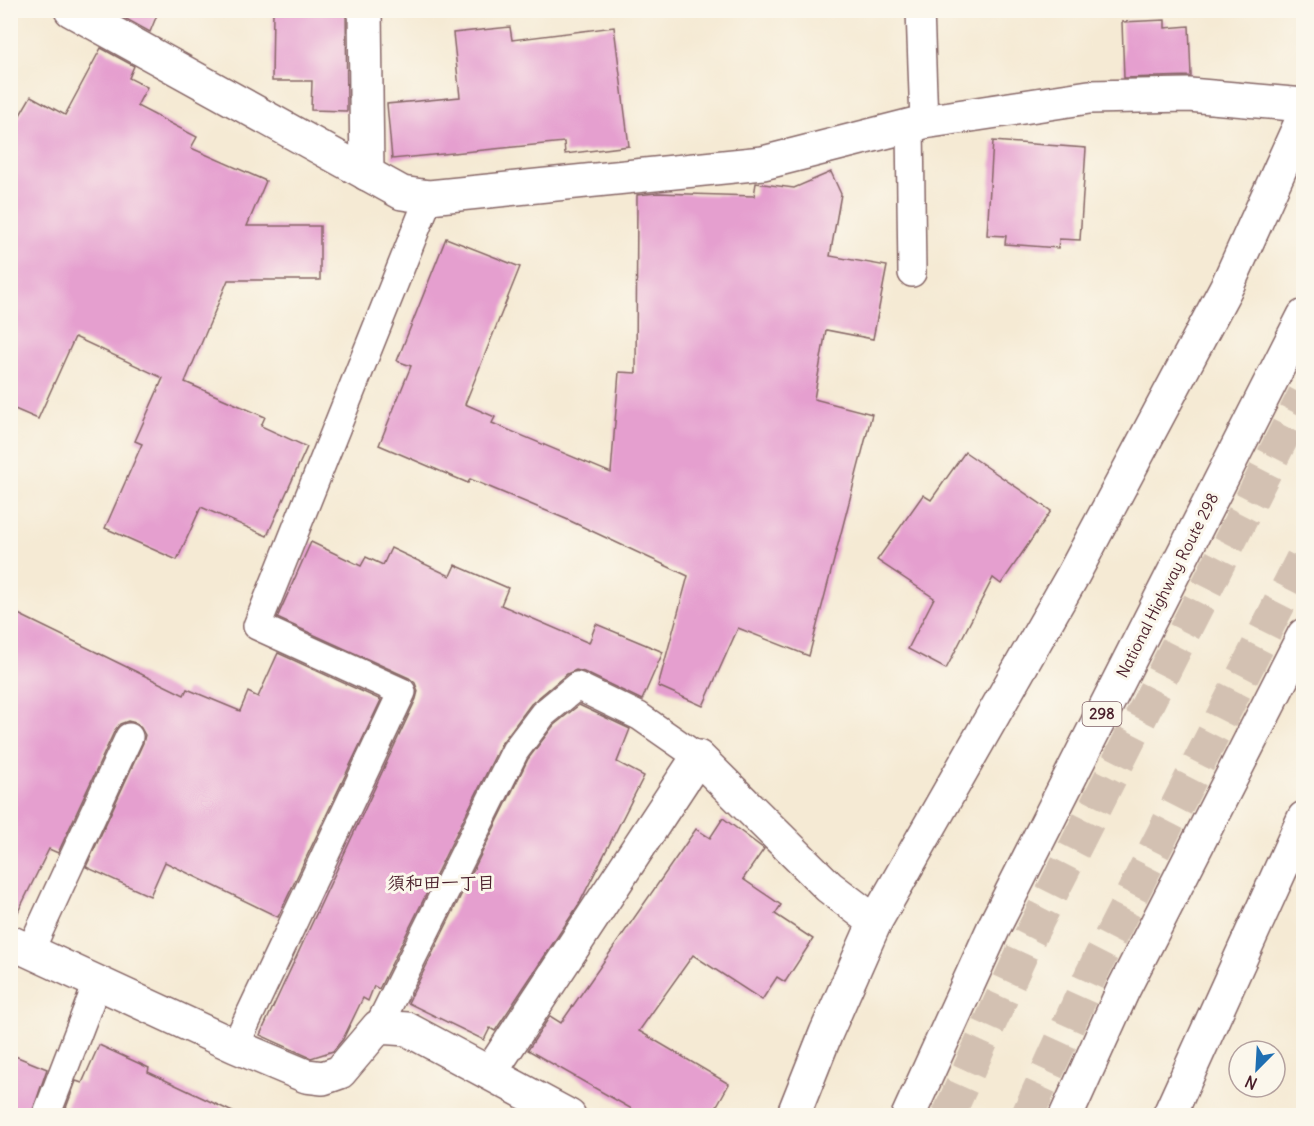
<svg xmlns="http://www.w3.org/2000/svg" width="1314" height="1126" viewBox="0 0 1314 1126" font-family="Delius,'Klee One',sans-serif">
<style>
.building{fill:#e59fcf}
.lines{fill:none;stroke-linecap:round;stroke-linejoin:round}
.motorway-tunnel{stroke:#d3c1b2;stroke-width:33;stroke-dasharray:33 16;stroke-linecap:butt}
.service-casing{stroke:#866666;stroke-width:30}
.minor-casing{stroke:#866666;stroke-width:36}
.trunk-casing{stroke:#866666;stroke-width:36}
.service{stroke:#fff;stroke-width:27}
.minor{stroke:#fff;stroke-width:33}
.trunk{stroke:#fff;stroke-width:33}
.labels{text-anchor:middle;stroke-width:6;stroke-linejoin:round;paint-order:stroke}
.shield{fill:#fbf7ec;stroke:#7f6065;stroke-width:1.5}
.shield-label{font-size:15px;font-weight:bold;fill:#4a1f2b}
.street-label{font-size:16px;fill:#4a1f2b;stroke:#fbf7ec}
.neighbourhood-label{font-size:18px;font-weight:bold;fill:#4a1f2b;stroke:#fbf7ec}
</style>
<rect width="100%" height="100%" fill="#fbf7ec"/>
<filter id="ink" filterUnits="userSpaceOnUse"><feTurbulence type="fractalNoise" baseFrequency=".0167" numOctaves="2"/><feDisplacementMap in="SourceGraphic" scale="12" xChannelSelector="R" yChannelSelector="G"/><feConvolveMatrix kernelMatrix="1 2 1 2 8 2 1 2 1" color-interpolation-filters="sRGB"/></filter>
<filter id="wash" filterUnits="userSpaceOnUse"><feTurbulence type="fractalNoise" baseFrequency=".008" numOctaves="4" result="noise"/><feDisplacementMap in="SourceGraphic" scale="24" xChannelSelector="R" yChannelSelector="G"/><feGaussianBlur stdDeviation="1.35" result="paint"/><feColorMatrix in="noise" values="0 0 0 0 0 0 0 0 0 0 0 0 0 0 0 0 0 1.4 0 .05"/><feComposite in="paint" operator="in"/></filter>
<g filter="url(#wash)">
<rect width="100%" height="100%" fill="#f5ead4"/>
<g id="blocks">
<g class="building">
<path d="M121,10H159L150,32L119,15Z"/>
<path d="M273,10H346L347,111L311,110L312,81H272Z"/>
<path d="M1165,20V28L1189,26L1191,76L1124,78L1122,22Z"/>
<path d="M510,27L512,40L614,27L629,146L565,154L564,142L392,159L387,104L460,97L453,33Z"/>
<path d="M101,48L134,66L129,78L147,87L137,106L197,137L191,148L266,181L247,226H320V280H228L185,382L265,417L261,426L307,447L267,536L201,507L177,560L105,528L142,444L135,441L163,378L75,337L38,419L10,407V132L31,96L65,115Z"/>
<path d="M993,141L1086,148L1080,240L1059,239L1058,248L1005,244L1006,236L987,235Z"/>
<path d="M831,172L841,194L830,256L887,266L873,339L826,330L814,399L872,414L809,656L738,628L703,706L658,686L688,576L566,519L470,479L468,483L379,445L411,366L397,361L446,238L520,267L465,404L495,417L492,423L611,473L619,372L636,373L637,195L657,193L754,196L756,183L794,188Z"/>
<path d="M965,452L1051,511L1001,584L993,578L946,669L908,649L934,598L877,560L923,495L931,500Z"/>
<path d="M311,542L361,566L366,557L383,565L391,548L450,576L455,565L508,588L501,605L589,643L596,624L663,652L642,700L584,672L576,670L567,674L531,704L501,744L379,989L374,986L368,1001L363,998L343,1039L333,1051L311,1058L260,1035L416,699L418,691L415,683L409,678L277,618Z"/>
<path d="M10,610L184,695L187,689L240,711L248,692L258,697L278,653L381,700L278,917L165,862L150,896L86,867L143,743L145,735L141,728L136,723L128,721L120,724L115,730L58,853L49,849L12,924H10Z"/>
<path d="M579,705L630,729L617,762L644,776L579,904L495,1031L490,1028L484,1040L408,1003L528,759L554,725Z"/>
<path d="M723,818L764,849L743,879L781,905L775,914L813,939L785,982L777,977L762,1000L693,955L639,1031L729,1084L711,1116H644L528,1050L550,1016L561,1023L696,829L710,838Z"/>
<path d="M99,1045L149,1068L148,1072L241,1116H63L76,1081L82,1083Z"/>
<path d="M10,1054L47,1069L31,1116H10Z"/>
</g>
</g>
</g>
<g filter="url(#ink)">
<use href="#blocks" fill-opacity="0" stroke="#866666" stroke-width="1.5"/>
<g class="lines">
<g class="motorway-tunnel">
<path d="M948,1116L1027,942L1304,395"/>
<path d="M1027,1116L1091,975L1304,555"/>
</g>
<defs>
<g id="service">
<path d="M920,10L924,122"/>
<path d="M910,126L912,273"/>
<path d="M30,951L129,737"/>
<path d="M378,1027L515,751L543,714L577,686L639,716L698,757"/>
<path d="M235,1046L402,692L257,626L429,197"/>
<path d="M46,1116L98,981"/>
</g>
<g id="minor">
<path d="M71,10L402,193L429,197L763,163L924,122L1089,97L1189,95L1304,105"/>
<path d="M365,10L367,174"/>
<path d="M875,922L1073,575L1228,284L1304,116"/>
<path d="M10,942L235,1046L306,1076L323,1078L340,1072L378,1027L407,1029L569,1116"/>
<path d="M490,1073L698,757L829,887L875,922L826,1033L793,1116"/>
<path d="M1169,1116L1304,818"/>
</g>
<g id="trunk">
<path d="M908,1116L995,925L1304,316"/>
<path d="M1066,1116L1123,990L1304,635"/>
</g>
</defs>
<use href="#service" class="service-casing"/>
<use href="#minor" class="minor-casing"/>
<use href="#trunk" class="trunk-casing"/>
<use href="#service" class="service"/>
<use href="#minor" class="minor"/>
<use href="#trunk" class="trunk"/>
</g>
</g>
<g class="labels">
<rect class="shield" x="1082.5" y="702" width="39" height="24" rx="4.5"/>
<g class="shield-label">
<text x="1102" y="719">298</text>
</g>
<g class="street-label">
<text transform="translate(1167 585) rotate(-63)" y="6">National Highway Route 298</text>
</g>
<g class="neighbourhood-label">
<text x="441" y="889">須和田一丁目</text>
</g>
</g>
<rect width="1314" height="1126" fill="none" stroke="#fbf7ec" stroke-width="36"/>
<g transform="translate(1257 1069) rotate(204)"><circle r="28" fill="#fbf7ec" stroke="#b4a19f" stroke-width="1.5"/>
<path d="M0-4.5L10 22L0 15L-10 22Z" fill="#1f6fb2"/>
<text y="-9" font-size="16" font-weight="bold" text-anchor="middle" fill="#4a1f2b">N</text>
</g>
</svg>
